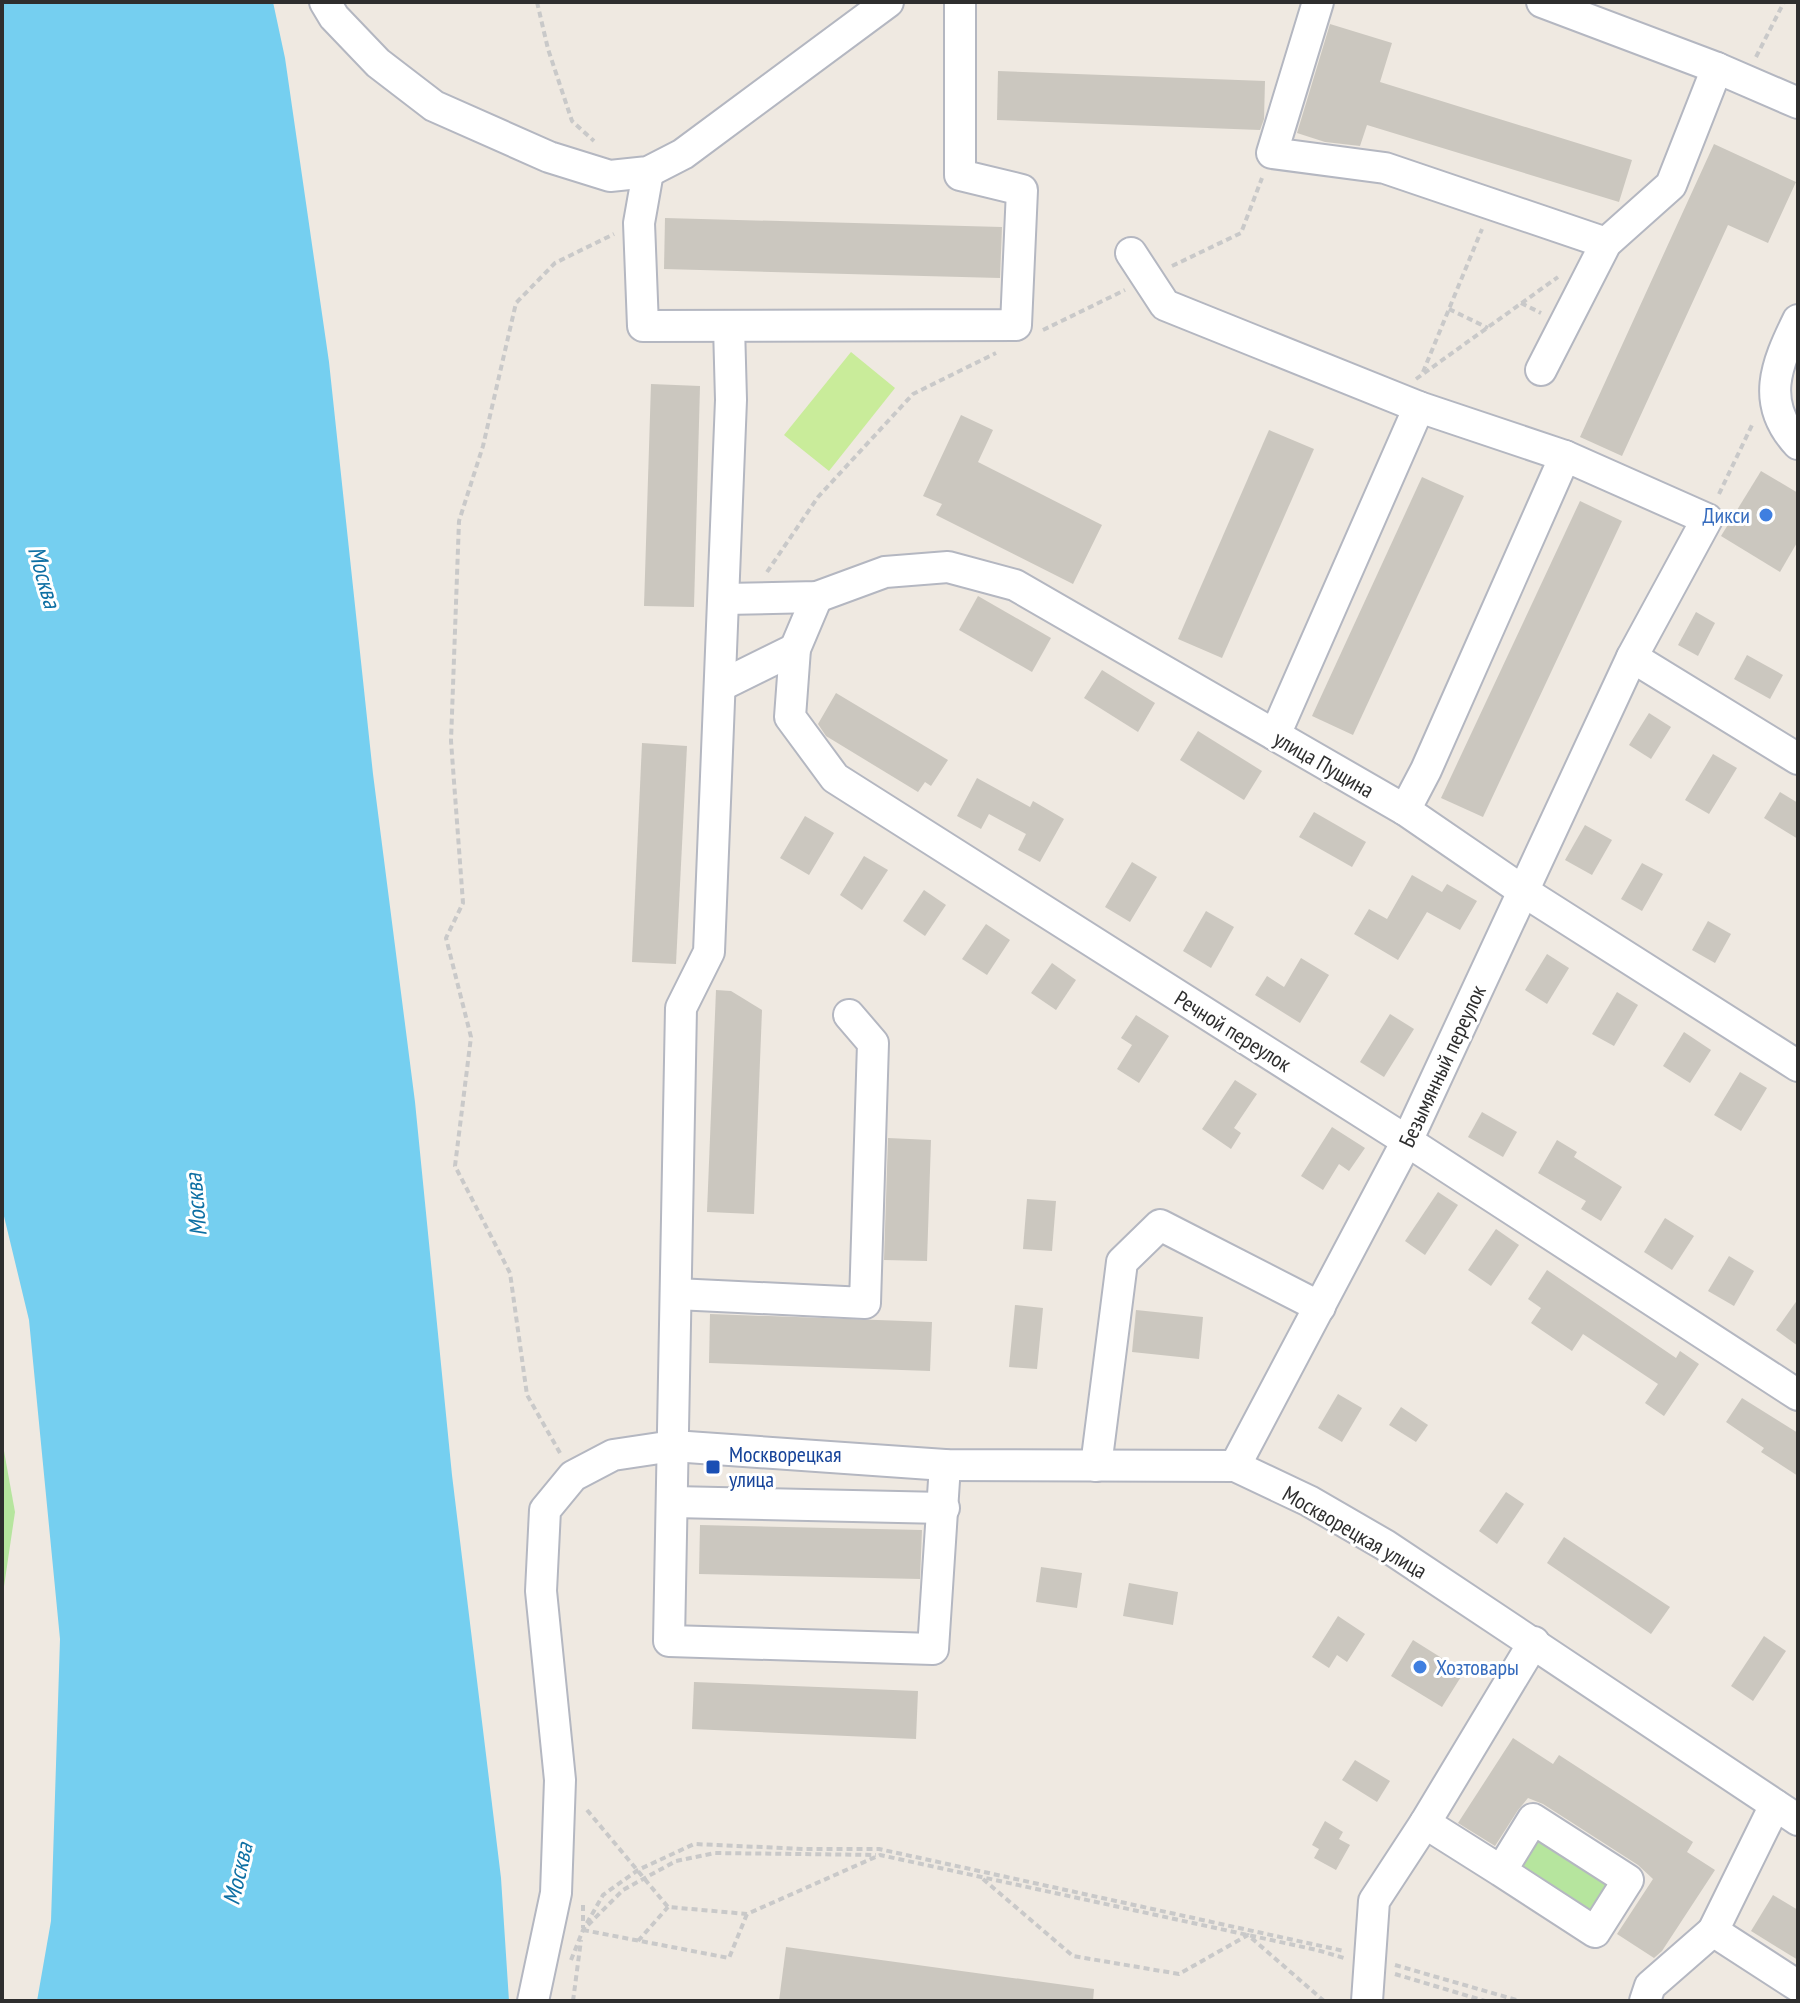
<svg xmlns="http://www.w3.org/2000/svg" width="1800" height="2003" viewBox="0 0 1800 2003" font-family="'PT Sans Narrow',sans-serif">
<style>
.green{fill:#b6e59e}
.pitch{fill:#c9ec9a}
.water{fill:#75cff0}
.building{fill:#cbc7bf}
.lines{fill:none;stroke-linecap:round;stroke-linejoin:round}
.minor-casing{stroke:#b4b7c1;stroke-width:34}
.path{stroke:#c9c9c9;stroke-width:4;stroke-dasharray:6 4;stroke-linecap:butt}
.minor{stroke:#fff;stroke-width:30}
.shop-dot{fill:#3f7fe0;stroke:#fff;stroke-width:3}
.transit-dot{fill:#1a4fb4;stroke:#fff;stroke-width:3}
.labels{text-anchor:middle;stroke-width:6;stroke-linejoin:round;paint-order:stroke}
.shop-label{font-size:22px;fill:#366cbe;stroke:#fff;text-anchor:end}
.street-label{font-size:22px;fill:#2e2e2e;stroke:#fff}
.transit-label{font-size:22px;fill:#164399;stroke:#fff;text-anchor:start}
.water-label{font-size:24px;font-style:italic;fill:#0d6fa3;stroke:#fff}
</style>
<rect width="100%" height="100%" fill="#efe9e1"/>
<g class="green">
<path d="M2,1440L15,1512L2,1600Z"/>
<path d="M1537,1830L1613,1880L1590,1912L1517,1863Z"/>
</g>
<path class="pitch" d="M851,352L895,388L829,471L784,435Z"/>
<path class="water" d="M2,2H273L285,58L329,362L373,774L415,1102L452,1475L501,1878L509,2001H37L51,1921L60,1639L29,1320L2,1208Z"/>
<g class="building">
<path d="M1330,24L1392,43L1380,82L1632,160L1619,202L1367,125L1360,146L1325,142L1297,133Z"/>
<path d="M998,71L1265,81L1264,119L1260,130L997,120Z"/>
<path d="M1714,144L1796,182L1768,243L1728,225L1622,456L1580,437Z"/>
<path d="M665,218L1002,227L1000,278L664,269Z"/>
<path d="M651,384L700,386L694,607L644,606Z"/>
<path d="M961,415L993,430L978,462L1102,525L1073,584L936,515L942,504L923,496Z"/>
<path d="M1269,430L1314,449L1222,658L1178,639Z"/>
<path d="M1761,471L1798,493V541L1780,572L1721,536Z"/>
<path d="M1422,477L1464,496L1353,735L1312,716Z"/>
<path d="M1580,501L1622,521L1483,817L1441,798Z"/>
<path d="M978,596L1051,638L1032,672L959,630Z"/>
<path d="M1696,612L1715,623L1698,656L1678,645Z"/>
<path d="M1747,655L1783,675L1770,699L1734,679Z"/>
<path d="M1102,670L1155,703L1138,732L1084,698Z"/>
<path d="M836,693L948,760L931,786L925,782L918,792L826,736L818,724Z"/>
<path d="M1649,713L1671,727L1651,759L1629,745Z"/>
<path d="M1198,731L1262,771L1244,800L1180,760Z"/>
<path d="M642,743L687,746L676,964L632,962Z"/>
<path d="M1713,754L1737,768L1709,814L1685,800Z"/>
<path d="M977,778L1030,807L1033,801L1064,819L1040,862L1018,850L1026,834L989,814L981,829L957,816Z"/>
<path d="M1780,792L1798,803V839L1764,818Z"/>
<path d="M1314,812L1366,842L1352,867L1299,837Z"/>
<path d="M805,816L834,833L809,875L780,858Z"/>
<path d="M1585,825L1612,840L1592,875L1565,860Z"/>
<path d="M864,856L888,870L862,910L840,895Z"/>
<path d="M1132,862L1157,877L1130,922L1105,907Z"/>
<path d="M1642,863L1663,874L1642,911L1621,899Z"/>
<path d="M1412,875L1442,892L1447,884L1477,901L1460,930L1427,912L1398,960L1354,934L1369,909L1387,919Z"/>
<path d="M924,890L946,905L925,936L903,921Z"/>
<path d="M1206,911L1234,927L1211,968L1183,951Z"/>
<path d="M1708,921L1731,934L1715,963L1692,950Z"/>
<path d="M986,924L1010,940L987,975L962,959Z"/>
<path d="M1547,954L1569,968L1547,1004L1525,990Z"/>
<path d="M1301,958L1329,975L1300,1023L1255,995L1267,976L1284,987Z"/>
<path d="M1052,963L1076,980L1056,1010L1031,993Z"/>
<path d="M716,990L731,991L762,1010L754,1214L707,1212Z"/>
<path d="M1617,992L1638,1005L1614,1046L1592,1034Z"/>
<path d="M1390,1014L1414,1029L1384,1077L1360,1062Z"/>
<path d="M1136,1015L1169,1036L1139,1083L1117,1069L1132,1045L1121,1038Z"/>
<path d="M1684,1032L1711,1050L1690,1083L1663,1066Z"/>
<path d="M1740,1072L1767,1088L1741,1131L1714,1115Z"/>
<path d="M1235,1080L1257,1094L1234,1128L1241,1133L1231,1149L1202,1129Z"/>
<path d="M1482,1112L1517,1132L1503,1157L1468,1137Z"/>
<path d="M1332,1127L1365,1148L1349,1171L1339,1164L1323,1190L1301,1176Z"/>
<path d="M888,1138L931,1140L927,1261L884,1260Z"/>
<path d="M1557,1140L1577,1152L1574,1157L1622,1187L1601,1221L1581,1209L1586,1201L1538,1173Z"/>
<path d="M1438,1192L1458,1205L1425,1255L1405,1241Z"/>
<path d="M1027,1199L1056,1201L1052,1251L1023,1249Z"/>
<path d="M1665,1218L1694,1236L1672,1270L1644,1252Z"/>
<path d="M1496,1229L1519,1245L1491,1286L1468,1270Z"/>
<path d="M1729,1256L1754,1271L1734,1306L1708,1291Z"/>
<path d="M1547,1270L1676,1358L1680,1351L1699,1364L1664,1416L1645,1403L1658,1384L1583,1334L1572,1351L1531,1323L1541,1308L1528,1299Z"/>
<path d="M1798,1299V1346L1776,1330Z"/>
<path d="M1015,1305L1043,1308L1037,1369L1009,1367Z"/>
<path d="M1136,1310L1203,1317L1199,1359L1132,1352Z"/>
<path d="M710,1314L932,1322L930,1371L709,1363Z"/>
<path d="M1338,1394L1362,1408L1342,1442L1318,1428Z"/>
<path d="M1742,1398L1798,1433V1476L1761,1452L1764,1448L1726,1422Z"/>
<path d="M1401,1407L1428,1425L1416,1442L1389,1425Z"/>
<path d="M1506,1492L1524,1504L1497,1544L1479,1531Z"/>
<path d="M700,1525L922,1530L920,1579L699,1574Z"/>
<path d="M1564,1537L1670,1607L1651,1634L1547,1563Z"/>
<path d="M1041,1567L1082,1573L1077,1608L1036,1602Z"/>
<path d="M1129,1583L1178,1592L1173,1625L1123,1616Z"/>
<path d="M1338,1616L1365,1634L1347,1662L1337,1655L1329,1668L1312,1657Z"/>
<path d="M1764,1636L1786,1651L1753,1701L1731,1686Z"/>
<path d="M1413,1640L1464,1672L1442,1707L1391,1676Z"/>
<path d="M694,1682L918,1691L916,1739L692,1729Z"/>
<path d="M1513,1738L1553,1764L1559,1755L1693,1842L1687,1852L1715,1870L1662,1951L1654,1958L1617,1934L1653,1879L1638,1865L1543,1804L1528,1798L1518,1810L1495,1846L1458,1823Z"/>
<path d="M1355,1760L1390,1781L1377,1802L1342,1780Z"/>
<path d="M1325,1821L1343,1832L1339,1839L1350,1845L1336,1870L1314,1858L1319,1849L1312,1845Z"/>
<path d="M1773,1895L1798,1910V1960L1751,1931Z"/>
<path d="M786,1947L1094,1989L1093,2001H779Z"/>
</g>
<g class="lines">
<defs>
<g id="minor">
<path d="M325,2L334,17L378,63L434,106L549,157L610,176L648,172L683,154L888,2"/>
<path d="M1318,2L1272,153L1385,168L1606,243"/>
<path d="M1542,2L1717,68L1798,103"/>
<path d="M648,172L639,223L643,326L1016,325L1022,190L960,175V2"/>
<path d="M1131,253L1165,305L1419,407L1565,456"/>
<path d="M1798,320C1776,365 1760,403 1798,444"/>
<path d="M729,326L731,400L709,952L681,1008L669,1641L933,1649L945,1465"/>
<path d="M1541,370L1606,243L1671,185L1717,68"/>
<path d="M817,597L795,649L790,717L835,778L1407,1141L1798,1395"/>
<path d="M724,599L817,597L885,572L948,567L1015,585L1405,810L1523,891L1798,1066"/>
<path d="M1632,657L1798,759"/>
<path d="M720,686L795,649"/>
<path d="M1275,735L1419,407"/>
<path d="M676,1294L865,1303L873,1043L849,1015"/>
<path d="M1096,1466L1122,1262L1160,1225L1320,1307"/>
<path d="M1235,1466L1407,1141L1632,657L1707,519L1565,456L1426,770L1405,810"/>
<path d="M673,1502L944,1508"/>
<path d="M1775,1805L1713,1931L1798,1986"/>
<path d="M1501,1871L1595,1932L1628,1880L1533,1819L1501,1871L1425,1823L1534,1642"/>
<path d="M533,2001L556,1893L560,1780L541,1591L545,1510L573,1476L613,1455L673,1446L945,1465L1235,1466L1309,1501L1385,1545L1798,1820"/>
<path d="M1367,2001L1374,1901L1425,1823"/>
<path d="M1645,2001L1650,1986L1713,1931"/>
</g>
</defs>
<use href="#minor" class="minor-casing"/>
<g class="path">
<path d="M537,2L548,49L572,121L594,141"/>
<path d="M1756,57L1784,2"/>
<path d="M1172,266L1241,233L1262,178"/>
<path d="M1521,303L1541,313"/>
<path d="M1449,309L1488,328"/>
<path d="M1043,330L1125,290"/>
<path d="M1423,372L1482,229"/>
<path d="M1416,379L1558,277"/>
<path d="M1719,494L1753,423"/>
<path d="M767,572L818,497L913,394L996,353"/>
<path d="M560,1453L527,1395L510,1273L455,1166L471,1037L446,938L463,903L451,741L459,521L483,446L516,303L555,263L614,234"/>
<path d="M587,1810L668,1907L747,1914L880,1855L1317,1950L1344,1958"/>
<path d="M983,1879L1073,1956L1179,1974L1248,1935L1324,2001"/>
<path d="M583,1905V1928"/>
<path d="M588,1925L623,1890L676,1861L715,1853L876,1855"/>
<path d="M583,1930L729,1958L747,1914"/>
<path d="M638,1941L668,1907"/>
<path d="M571,1960L583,1930L603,1895L638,1870L694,1844L804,1849H879L1344,1951"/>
<path d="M1395,1965L1520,2001"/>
<path d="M1395,1974L1485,2001"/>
<path d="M573,2001L581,1940"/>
</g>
<use href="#minor" class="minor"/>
</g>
<g class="shop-dot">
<circle cx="1766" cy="515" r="8"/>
<circle cx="1420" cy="1667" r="8"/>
</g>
<rect class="transit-dot" x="705" y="1459" width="16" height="16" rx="4"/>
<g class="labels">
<g class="shop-label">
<text x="1750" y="523">Дикси</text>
<text x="1436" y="1675" text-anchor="start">Хозтовары</text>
</g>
<g class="street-label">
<text transform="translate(1324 764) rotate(30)" y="8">улица Пущина</text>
<text transform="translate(1233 1031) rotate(32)" y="8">Речной переулок</text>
<text transform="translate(1442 1066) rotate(-65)" y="8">Безымянный переулок</text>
<text transform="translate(1355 1532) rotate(30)" y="8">Москворецкая улица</text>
</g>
<g class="transit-label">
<text x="729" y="1462">Москворецкая<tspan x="729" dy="25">улица</tspan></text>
</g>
<g class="water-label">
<text transform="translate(44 577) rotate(74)" y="8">Москва</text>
<text transform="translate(196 1205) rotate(-95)" y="8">Москва</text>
<text transform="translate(238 1874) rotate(-77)" y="8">Москва</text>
</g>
</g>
<rect width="1800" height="2003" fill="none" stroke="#2e2e2e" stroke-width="8"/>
</svg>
